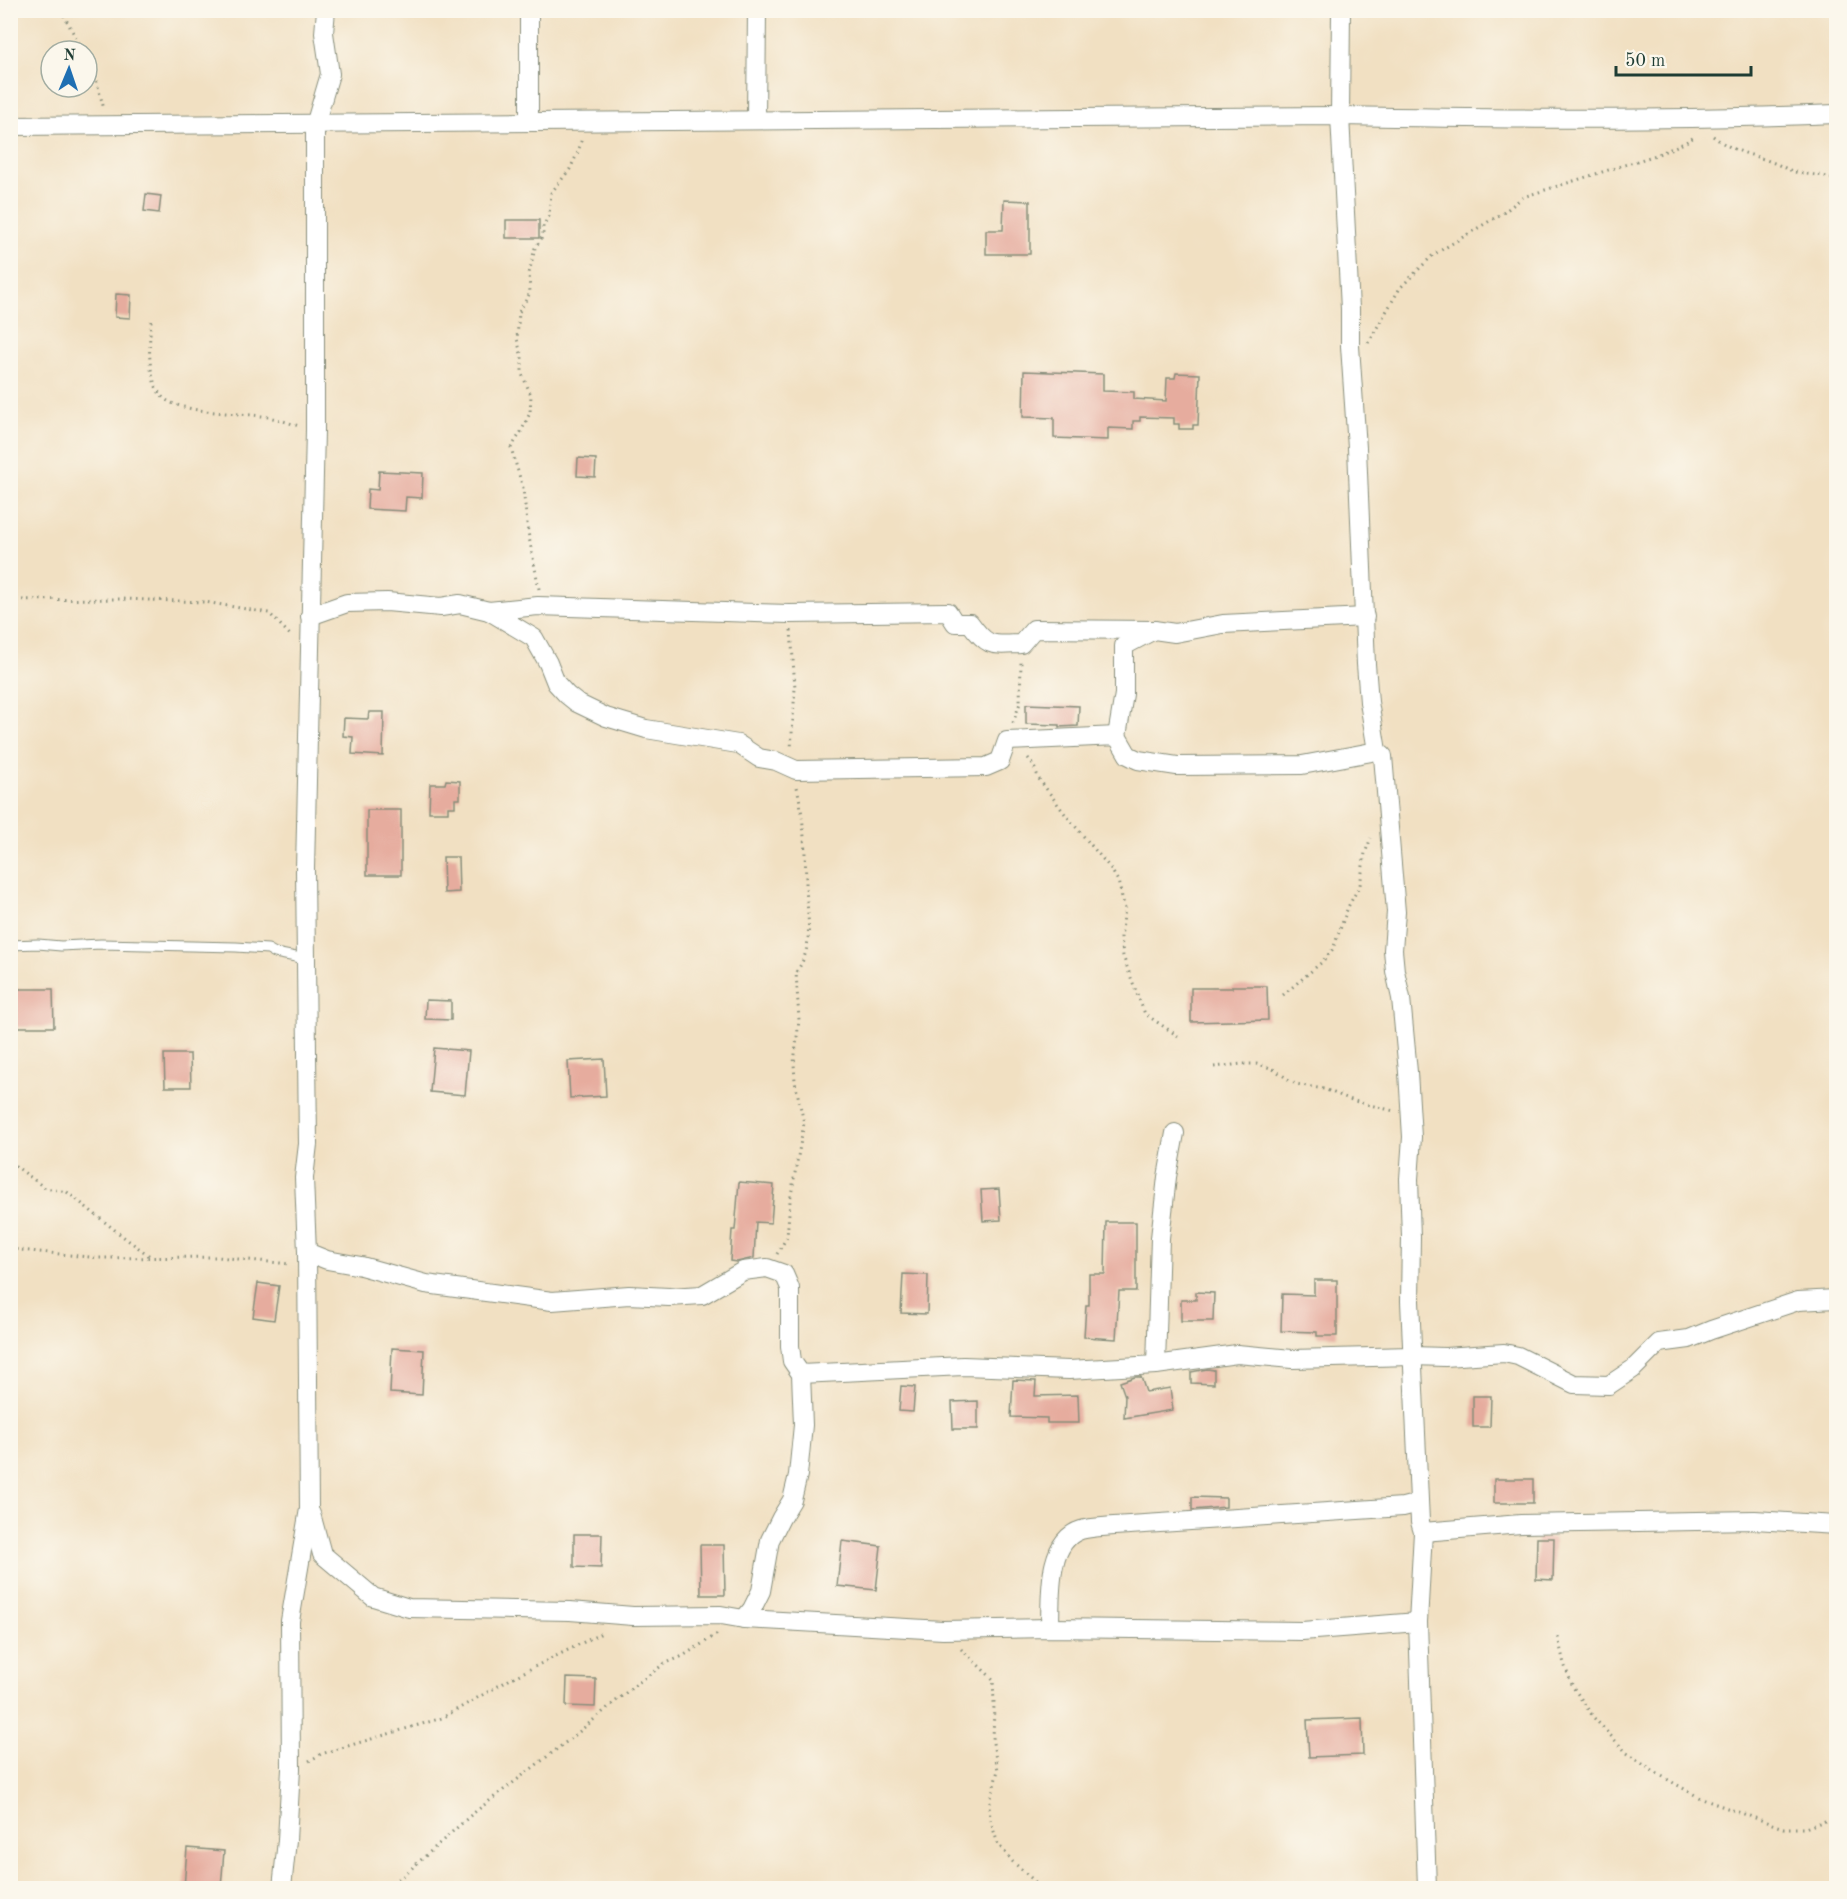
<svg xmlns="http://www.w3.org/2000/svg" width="1847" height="1899" viewBox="0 0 1847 1899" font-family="'Old Standard TT',serif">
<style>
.building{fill:#e6ac9e}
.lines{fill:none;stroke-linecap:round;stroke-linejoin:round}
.service-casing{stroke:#888e7b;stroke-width:11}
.minor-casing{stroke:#888e7b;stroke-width:20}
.path{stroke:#888e7b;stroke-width:3;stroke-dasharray:1.5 4.5;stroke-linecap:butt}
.service{stroke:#fff;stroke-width:9}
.minor{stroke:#fff;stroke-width:18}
</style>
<rect width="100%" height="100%" fill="#fbf7ec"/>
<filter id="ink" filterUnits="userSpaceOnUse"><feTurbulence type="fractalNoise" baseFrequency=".0167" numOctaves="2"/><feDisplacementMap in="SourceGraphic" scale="12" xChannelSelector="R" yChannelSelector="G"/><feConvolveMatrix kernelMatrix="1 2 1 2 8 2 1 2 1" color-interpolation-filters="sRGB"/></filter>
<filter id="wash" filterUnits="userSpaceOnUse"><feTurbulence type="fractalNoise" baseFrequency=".008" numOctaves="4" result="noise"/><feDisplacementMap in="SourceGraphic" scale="24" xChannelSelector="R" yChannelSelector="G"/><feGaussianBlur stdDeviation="1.35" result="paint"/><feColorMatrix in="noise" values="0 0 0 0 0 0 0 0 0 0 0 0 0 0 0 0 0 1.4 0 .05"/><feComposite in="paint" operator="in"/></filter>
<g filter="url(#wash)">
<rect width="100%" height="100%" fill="#f1e0c2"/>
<g id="blocks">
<g class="building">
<path d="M146,194L161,196L159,213L144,211Z"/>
<path d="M1004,200L1030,201V254H986V230H1003Z"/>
<rect x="506" y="220" width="33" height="18"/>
<path d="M116,294L131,295L130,318L115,317Z"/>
<path d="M1024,371L1103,374V391L1134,392V399L1166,401L1167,378H1175L1176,373L1200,374L1198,425H1193V429H1179V424H1174V418L1140,417V421H1133V429L1108,428V440L1054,438V418L1023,417Z"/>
<path d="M578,458L596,459L595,477L577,476Z"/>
<path d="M379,471L423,473L422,498L406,497L405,511L367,509L368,489L378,490Z"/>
<path d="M1026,704L1079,706L1078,726L1059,727V725L1026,724Z"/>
<path d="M369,712H384L383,756L352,754L353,737L343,736L344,718L368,719Z"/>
<path d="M446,780L460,781V799H455V807H448V812H429L430,784H445Z"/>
<rect x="367" y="810" width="34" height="65"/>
<path d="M443,857H458L459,892L444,893Z"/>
<path d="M1232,986H1267L1268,1020L1191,1022V988H1232Z"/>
<path d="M15,989H53L54,1027H15Z"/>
<path d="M426,1000L451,1001V1020L425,1019Z"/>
<path d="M434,1048L469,1051L465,1095L430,1092Z"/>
<path d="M164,1054H190L191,1087H165Z"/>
<path d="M604,1059L606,1096L570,1098L568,1061Z"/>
<path d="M739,1182L774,1185L771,1223L756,1222L754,1258L737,1262L730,1261L732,1230H735Z"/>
<path d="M999,1189L1001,1220L983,1221L981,1190Z"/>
<path d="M1106,1222H1136V1291H1119L1116,1339L1084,1337L1086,1305H1089V1274H1105Z"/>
<path d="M903,1274L928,1275L927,1314L901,1313Z"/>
<path d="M1314,1280H1337V1336H1317V1332L1281,1331L1282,1294L1314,1295Z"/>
<path d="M258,1283L279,1286L274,1320L253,1317Z"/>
<path d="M1196,1292L1214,1293L1213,1321H1181V1300H1196Z"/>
<path d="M392,1348L424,1350L422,1395L390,1393Z"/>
<path d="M1207,1369L1214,1370V1384L1191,1383V1372Z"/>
<path d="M1135,1377H1141L1146,1392L1170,1388L1173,1410L1124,1418L1125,1396L1120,1382Z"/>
<path d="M1013,1380L1036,1381L1035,1396L1078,1395L1079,1423H1047V1418L1011,1417Z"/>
<path d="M901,1386L915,1387L913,1412L899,1411Z"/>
<path d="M1473,1396H1491L1490,1427H1473Z"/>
<path d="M978,1401V1429H953L952,1402Z"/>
<rect x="1494" y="1479" width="39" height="24"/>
<path d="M1192,1497L1226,1498V1507L1192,1510Z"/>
<path d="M574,1534H602L601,1568L574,1567Z"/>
<path d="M1537,1538H1554L1553,1580L1536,1579Z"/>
<path d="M842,1541L881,1546L876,1590L837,1586Z"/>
<path d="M700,1545H724L725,1595H701Z"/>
<path d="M567,1678L596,1679L595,1707L566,1706Z"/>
<path d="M1362,1718L1363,1755L1309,1757L1307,1720Z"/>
<path d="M187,1848L224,1851L221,1888H184Z"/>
</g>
</g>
</g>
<g filter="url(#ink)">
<use href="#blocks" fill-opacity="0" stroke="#888e7b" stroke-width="1.5"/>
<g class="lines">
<defs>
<path id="service" d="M10,945L38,944L61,946L101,944L236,947L268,949L275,953L306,959"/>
<g id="minor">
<path d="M529,10V122"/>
<path d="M1341,10L1340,116L1350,309V346L1357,448L1366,664L1369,702L1377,751L1383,756L1396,912L1393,950L1395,971L1401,998L1408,1072L1412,1137L1409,1179L1411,1237L1410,1301L1420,1522L1423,1532L1418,1622L1427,1888"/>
<path d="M756,120L757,10"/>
<path d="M10,126L1340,116C1505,119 1671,121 1836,114"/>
<path d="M489,611L534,638L548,663L556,683L567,695L577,703L606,717L646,729L738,744L759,758L776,761L796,770L986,767L1000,761L1007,741L1117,736L1128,755L1138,760L1177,766L1302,765L1377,751"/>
<path d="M310,616L347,603L387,602L441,607L460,604L489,611L538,606L789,614L948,612L955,623H970C988,648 992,645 1021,644L1034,629L1154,630"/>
<path d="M1117,736L1124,694V646L1154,630L1175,633L1223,624L1365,617"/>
<path d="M307,1252L327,1260L361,1266L426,1284L552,1301L629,1295L669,1297L702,1295L743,1271L767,1268L784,1274L790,1288V1346L792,1361L801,1374L803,1425L798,1475L792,1500L781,1518L770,1540L761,1591L752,1609L744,1619"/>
<path d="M1156,1365L1160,1238L1167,1177L1175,1133"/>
<path d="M801,1374L963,1366L1069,1370L1156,1365L1237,1354L1292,1359L1412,1356L1445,1357L1504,1353L1518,1356L1574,1384L1609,1385L1633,1369L1659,1343L1689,1339L1711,1330L1798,1301L1836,1299"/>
<path d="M311,1514L322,1554L373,1597L409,1608L570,1611L633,1616L721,1615L744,1619L943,1630L1050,1628L1302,1631L1418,1622"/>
<path d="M1423,1532L1521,1524L1755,1520L1836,1525"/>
<path d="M1050,1628C1051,1599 1046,1541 1081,1530C1091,1527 1104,1527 1114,1526L1403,1507L1419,1503"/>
<path d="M282,1888L287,1840L291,1769L290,1621L309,1509L307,1252L304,1178L308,1144L305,869L315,430V125L330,74L324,33L326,10"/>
</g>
</defs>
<use href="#service" class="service-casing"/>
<use href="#minor" class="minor-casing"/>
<g class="path">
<path d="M61,10L83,51"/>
<path d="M87,59L94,72L104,109"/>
<path d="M1713,136C1732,151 1747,153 1769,161C1778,164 1786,169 1795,172C1809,176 1824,173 1836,181"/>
<path d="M151,321C149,344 147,374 160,394C174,415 243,412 268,417C278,419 289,423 299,426"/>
<path d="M1368,343L1400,288L1433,255L1503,213L1523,197L1656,155L1684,143L1696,136"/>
<path d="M539,589L528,532L523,488L511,448L521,432L530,413L531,395L522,374V357L517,339L519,312L530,293L529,273L535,248L543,236V226L549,216L551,193L570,169L578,152L582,138"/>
<path d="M10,600L122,599L205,602L269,613L292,637"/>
<path d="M791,630L795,688L791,749"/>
<path d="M1013,723L1020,703L1021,662"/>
<path d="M1028,758L1033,764L1039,779L1065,814L1111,869L1118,881L1125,909L1121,937L1123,956L1137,994L1145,1014L1178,1036"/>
<path d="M1283,995L1322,962L1333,949L1348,907L1360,885L1365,853L1371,838"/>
<path d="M1214,1067L1242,1064H1256L1265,1066L1275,1070L1295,1084L1324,1089L1354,1101L1394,1111"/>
<path d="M10,1162L45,1188L67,1192L125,1238L150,1256"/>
<path d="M10,1249L99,1258L218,1257L290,1264"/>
<path d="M777,1254L787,1237L790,1201L804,1123L795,1082L794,1063L799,1020L796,972C816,946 806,911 806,881C805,849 804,818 797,787"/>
<path d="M1558,1637L1564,1664L1573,1687L1594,1718L1627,1753L1651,1770L1702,1799L1783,1828H1805L1836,1817"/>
<path d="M961,1649L993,1679L994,1703L993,1743L998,1770L989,1806L990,1819L998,1844L1013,1862L1042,1888"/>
<path d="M309,1761L321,1754L442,1718L514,1677L604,1632"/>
<path d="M382,1888L402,1877L471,1815L574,1736L634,1686L664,1664L683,1656L719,1633"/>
</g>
<use href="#service" class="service"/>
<use href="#minor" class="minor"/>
</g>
</g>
<rect width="1847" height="1899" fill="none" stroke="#fbf7ec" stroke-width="36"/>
<g transform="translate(69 69) rotate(2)"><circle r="28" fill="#fbf7ec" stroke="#a3ada2" stroke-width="1.5"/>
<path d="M0-4.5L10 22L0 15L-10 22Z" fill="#1f6fb2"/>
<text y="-9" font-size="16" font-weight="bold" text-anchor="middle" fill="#1f3d34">N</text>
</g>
<path d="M1616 66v9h135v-9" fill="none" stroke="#1f3d34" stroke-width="3"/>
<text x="1625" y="66" font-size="18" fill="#1f3d34" stroke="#fbf7ec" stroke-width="4.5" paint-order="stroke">50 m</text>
</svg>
